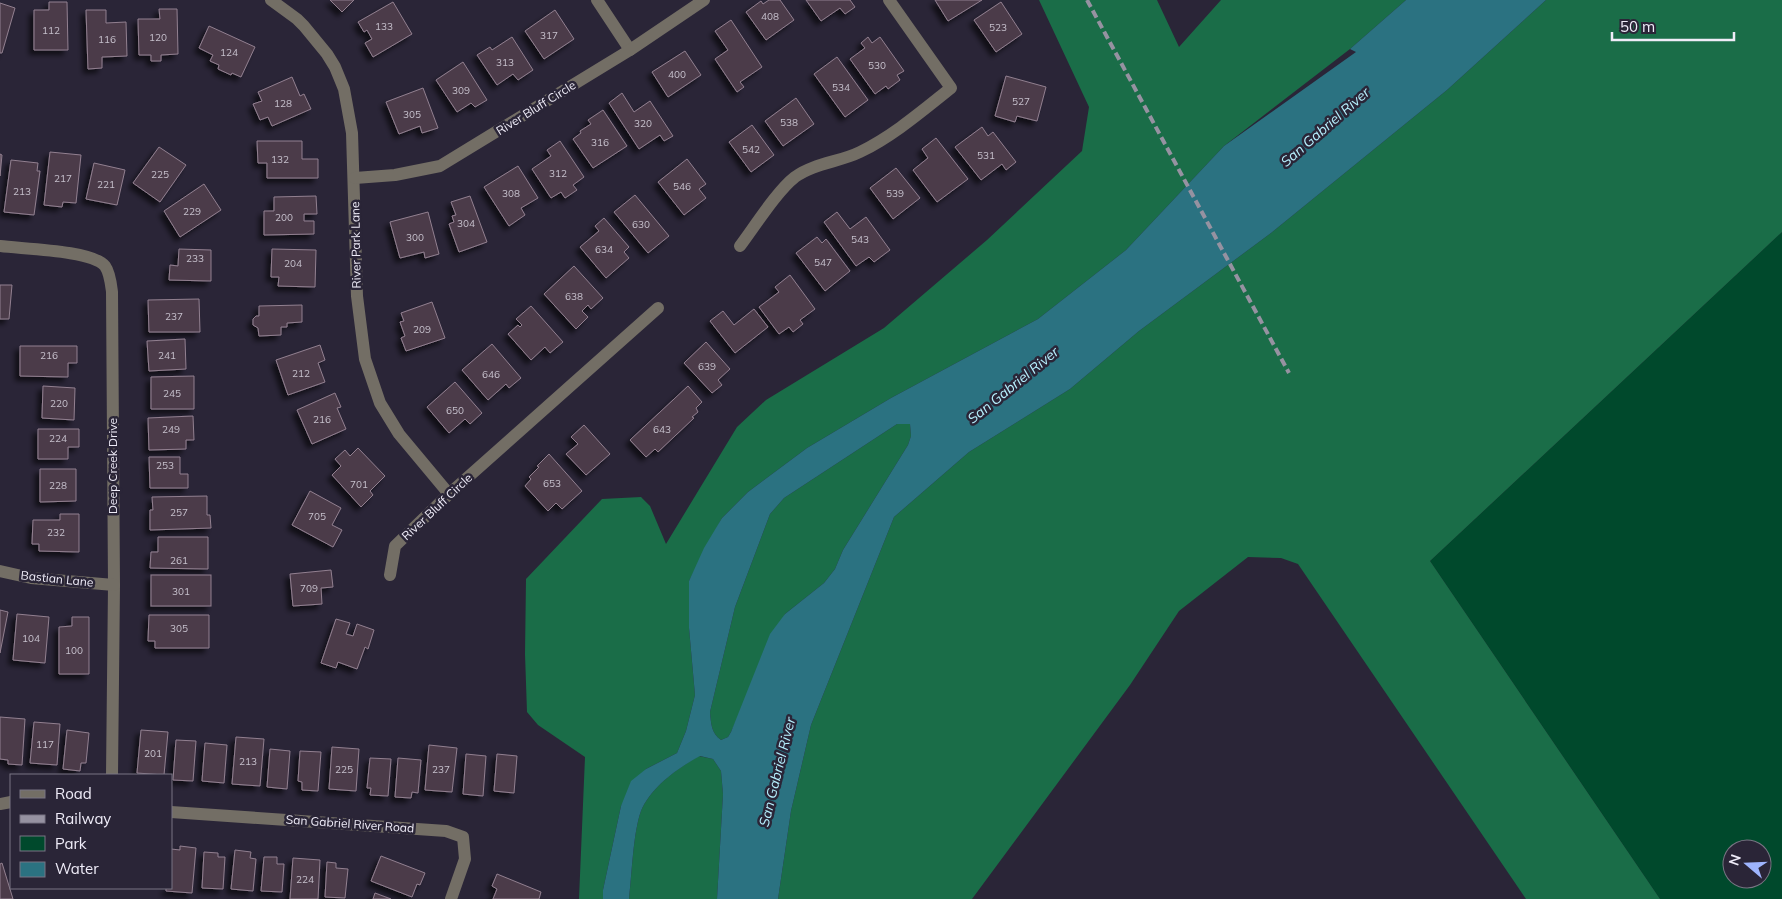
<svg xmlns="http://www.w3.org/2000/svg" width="1782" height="899" viewBox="0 0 1782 899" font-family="Mulish,sans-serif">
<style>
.green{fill:#00492c;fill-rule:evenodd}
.forest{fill:#1a6d48}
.water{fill:#2b7281;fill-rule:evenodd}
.building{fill:#4b3b4a;stroke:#928090;filter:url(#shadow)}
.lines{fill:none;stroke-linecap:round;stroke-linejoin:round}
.street{stroke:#736e65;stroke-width:12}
.rail{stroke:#9692a1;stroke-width:4;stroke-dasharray:8 4;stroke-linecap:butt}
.labels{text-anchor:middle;stroke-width:5;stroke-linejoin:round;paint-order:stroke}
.number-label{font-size:10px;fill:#c6c0cc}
.street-label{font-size:12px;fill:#efecf8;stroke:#2a2537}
.water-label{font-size:14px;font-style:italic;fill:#b6f0fe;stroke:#2a2537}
</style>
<defs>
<filter id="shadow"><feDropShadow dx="-4.5" dy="4.5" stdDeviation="2.5" flood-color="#0009"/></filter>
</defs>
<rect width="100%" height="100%" fill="#2a2537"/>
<path class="green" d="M1782,232V899H1660L1430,561ZM1732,849H1762V879H1732Z"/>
<g class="forest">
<path d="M1039,0H1157L1179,47L1221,0H1406L1350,49L1224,146L1126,250L1038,319L891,398L807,448L748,492L722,518L689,581V628L695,695L686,731L677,753L646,769L621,806L603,890V899H579L585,757L538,725L527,712L525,654L526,579L602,499L641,497L650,506L666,544L737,427L766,400L884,328L987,240L1082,151L1089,107Z"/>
<path d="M1546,0H1782V232L1430,561L1660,899H1526L1298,564L1281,558L1248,557L1179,611L1130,685L972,899H778L791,811L811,725L894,517L969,452L1070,389L1139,331L1271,233L1447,90Z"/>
<path d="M897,424H910L911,436L908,445L843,550L835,569L824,583L785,614L731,732L728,737L721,740C711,733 711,723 710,712L735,607L770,514L784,498Z"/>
<path d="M699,756L713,759L721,771L723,794L717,899H629C632,874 633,833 641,811C651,787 678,768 699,756Z"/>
</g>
<path class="water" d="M1406,0H1546L1447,90L1271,233L1139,331L1070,389L969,452L894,517L811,725L791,811L778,899H717L723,794L721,771L713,759L700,756C678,768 651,787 641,811C633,833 632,874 629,899H603V890L621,806L631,781L646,769L677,753L686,731L695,695L689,628V581L704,548L722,518L748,492L807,448L891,398L1038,319L1126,250L1224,146L1356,52L1350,49ZM897,424H910L911,436L908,445L843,550L835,569L824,583L785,614L770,634L731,732L728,737L721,740C711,733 711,723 710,712L735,607L770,514L784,498Z"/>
<g class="building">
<path d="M330,0H354L342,12Z"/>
<path d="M769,0H780L794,20L766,40L746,12L761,1L763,4Z"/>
<path d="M806,0H850L855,7L845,14L840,8L821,21Z"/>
<path d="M935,0H982L948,21Z"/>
<path d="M49,2H67L68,50H34V10H49Z"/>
<path d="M393,2L412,34L373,57L365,43L372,39L367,30L364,32L358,22Z"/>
<path d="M1001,2L1022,34L996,52L974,20Z"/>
<path d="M0,3L15,8L2,53H0Z"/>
<path d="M159,9H177L178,54L161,55V61H151V55H139L138,19H160Z"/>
<path d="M86,10H106V23L126,22L127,56L102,57V68L88,69Z"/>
<path d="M555,10L574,39L544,59L525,31Z"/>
<path d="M731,20L762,67L740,82L744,87L737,92L715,59L728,50L715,31Z"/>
<path d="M209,26L255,47L241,77L232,73L231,75L218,69L219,65L210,61L213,55L199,48Z"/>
<path d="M512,37L533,70L518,80L513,74L497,85L477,55L490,47L492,50Z"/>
<path d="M868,37L872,43L880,37L904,71L897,75L900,80L888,89L886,86L875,94L850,59L865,48L861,43Z"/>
<path d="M685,51L701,75L668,97L652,72Z"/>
<path d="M837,57L868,100L845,117L814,74Z"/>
<path d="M463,62L487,100L475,107L471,103L457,112L436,80Z"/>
<path d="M1006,76L1046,87L1037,121L1017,116L1015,122L995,116Z"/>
<path d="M292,77L300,96L304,94L311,109L272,126L268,117L260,120L253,104L262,101L258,92Z"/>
<path d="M423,88L438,128L422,133L420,126L399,134L386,102Z"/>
<path d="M622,93L634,112L650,101L673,136L664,141L660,135L639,149L609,103Z"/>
<path d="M796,98L814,124L783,146L765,121Z"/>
<path d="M603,110L627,146L593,168L573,139L581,133L580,131L591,124L588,120Z"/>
<path d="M752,125L774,155L751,172L729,142Z"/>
<path d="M982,127L988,136L993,132L1016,162L1006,170L1002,164L981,180L955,147Z"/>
<path d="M936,138L968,179L937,202L913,170L928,158L922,149Z"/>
<path d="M257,141H302V159H318V178H267V163H258Z"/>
<path d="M560,141L584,177L573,185L577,190L565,198L561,192L551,198L532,169L551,156L547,150Z"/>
<path d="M159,147L186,165L160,202L133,183Z"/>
<path d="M50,152L81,155L76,203L63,202L62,207L44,205Z"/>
<path d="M0,154L2,155L0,176Z"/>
<path d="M687,159L706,184L699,189L706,198L684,215L658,182Z"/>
<path d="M11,160L38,163L37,171H40L34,215L4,212Z"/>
<path d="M94,163L125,170L117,205L86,199Z"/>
<path d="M518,166L538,198L521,208L525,215L509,226L484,187Z"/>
<path d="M896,168L920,198L893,219L870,188Z"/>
<path d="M204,184L221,210L180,237L164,211Z"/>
<path d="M635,195L669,236L648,253L614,212Z"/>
<path d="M316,196L317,214H304V221H314V234L264,235V211H274V197Z"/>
<path d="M470,196L487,242L459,252L449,224L454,222L452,216L456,215L451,202Z"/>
<path d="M428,212L439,254L425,258L424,252L400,258L390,222Z"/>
<path d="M837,212L850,229L866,217L890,250L874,262L869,257L856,266L824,222Z"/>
<path d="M604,218L629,247L624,252L629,258L606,278L580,247L599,231L595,226Z"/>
<path d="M817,237L822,243L826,239L850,271L825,291L796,253Z"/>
<path d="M179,249L211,250V281L169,280L170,265L178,266Z"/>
<path d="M272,249L316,250L315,287L278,286L279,277H271Z"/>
<path d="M574,266L603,298L591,309L588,305L582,311L588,317L576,329L544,294Z"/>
<path d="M790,275L815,309L800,320L803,324L793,332L789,327L779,334L759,307L779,292L775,287Z"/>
<path d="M0,285H12L9,319H0Z"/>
<path d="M199,299L200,332H149L148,300Z"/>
<path d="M432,302L445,338L406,351L401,338L405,336L400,322L404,321L401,313Z"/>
<path d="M302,305V322L287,323V327H281V335L259,336L258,328L253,325V319L256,316H259V306Z"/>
<path d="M531,306L563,342L550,353L545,347L531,360L508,334L518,325L520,327L522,325L516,319Z"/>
<path d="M754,309L768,327L735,353L710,321L723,311L734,325Z"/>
<path d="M185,339L186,369L149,371L147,341Z"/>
<path d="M706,342L730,369L718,380L722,385L712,393L684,363Z"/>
<path d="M492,344L521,378L509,388L506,384L488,400L462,370Z"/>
<path d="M320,345L325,360L318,363L325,382L288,395L276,360Z"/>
<path d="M20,346H77V363H68V377L20,376Z"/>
<path d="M194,376V409H151V377Z"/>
<path d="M455,382L482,413L470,424L465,419L449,433L427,407Z"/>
<path d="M43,386L75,388L74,420L42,418Z"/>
<path d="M688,386L702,402L696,408L698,412L692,417L694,418L658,452L655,449L646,457L630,440Z"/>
<path d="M335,393L341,407L337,408L346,429L312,444L297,410Z"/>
<path d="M193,416L194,440H186V449L149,450L148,418Z"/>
<path d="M584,425L610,454L586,475L566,454L578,444L571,437Z"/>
<path d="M38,429H79V447H68V459H38Z"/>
<path d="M358,448L385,476L370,491L373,495L361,507L332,475L341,466L335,459L345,450L350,456Z"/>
<path d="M549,454L582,491L562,509L556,503L548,511L525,486L531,479L529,477L539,467L537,466Z"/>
<path d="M149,457H180V474H188V488H150Z"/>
<path d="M40,469H76V501L40,502Z"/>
<path d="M310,491L341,508L332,525L342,530L333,547L292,525Z"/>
<path d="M207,496V515H210L211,528L150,530V510H153L152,497Z"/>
<path d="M60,514H79V552L39,551V544H32L33,520H60Z"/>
<path d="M158,537H208V569L150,568L151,552H158Z"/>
<path d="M331,570L333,587L321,588L322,604L293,606L290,574Z"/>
<rect x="151" y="575" width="60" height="31"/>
<path d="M0,610L8,612L0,653Z"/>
<path d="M17,614L49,617L45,663L13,660Z"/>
<path d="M149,615H209V648H155V641H148Z"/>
<path d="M72,617H89V674H59V627L72,626Z"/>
<path d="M336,619L350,623L346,634L353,636L357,624L374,630L368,649L365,647L357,669L338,662L336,668L321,663Z"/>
<path d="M0,717L25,719L22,765L8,764V760L0,759Z"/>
<path d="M34,722L60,724L57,765L30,763Z"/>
<path d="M67,730L89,733L86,763H81L80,771L63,769Z"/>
<path d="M141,730L168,732L164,775L137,773Z"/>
<path d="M236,737L264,739L260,786L232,784Z"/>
<path d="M176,740L196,741L193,781L173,780Z"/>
<path d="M205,743L227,745L224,783L202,781Z"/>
<path d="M429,745L457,748L452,792L425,790Z"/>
<path d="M332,747L359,749L356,791L329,789Z"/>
<path d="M270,749L290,751L287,789L267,787Z"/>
<path d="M300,751L321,752L318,791L302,790V782L298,781Z"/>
<path d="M466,754L486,756L483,796L463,794Z"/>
<path d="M497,754L517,756L514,793L494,791Z"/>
<path d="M370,758L391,759L388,796L370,795L371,788H367Z"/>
<path d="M398,758L421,760L418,793L412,792L411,798L395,797Z"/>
<path d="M180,846L196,848L192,893L166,891V888H171V849L180,850Z"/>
<path d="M235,850L251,852L250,858L256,859L253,891L231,889Z"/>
<path d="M204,852L218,853V857H225L223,889L202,888Z"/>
<path d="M381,856L425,873L420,885L417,884L412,897L371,881Z"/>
<path d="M264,857H277V864H284L282,892L261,891Z"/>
<path d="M293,858L320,860L318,899H290Z"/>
<path d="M327,862L336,863V868L348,869L345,898L325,897Z"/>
<path d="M2,863L13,899H0V864Z"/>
<path d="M497,874L541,892L539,899H493L497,889L492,886Z"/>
<path d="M375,893L391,899H373Z"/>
</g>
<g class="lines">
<g class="street">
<path d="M271,0L297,19L304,26L327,54L335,67L344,89L352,133L357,296L365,359L380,403L399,434L449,494"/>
<path d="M597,0L630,50"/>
<path d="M355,178L395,175L440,166L630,50L704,0"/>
<path d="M0,246C21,249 92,250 105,266C110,273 111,284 112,292L114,585L112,775"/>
<path d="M740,246C755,226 777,191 795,177C814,163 840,162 860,152C893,136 922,111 951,88L889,0"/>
<path d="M0,571L31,578L114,585"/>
<path d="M390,575L395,546L449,494L658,308"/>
<path d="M0,804L11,802"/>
<path d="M171,812L446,831L463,837L465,859L451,899"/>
</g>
<path class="rail" d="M1087,0L1289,373"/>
</g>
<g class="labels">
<g class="number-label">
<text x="770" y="20">408</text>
<text x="384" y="30">133</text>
<text x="998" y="31">523</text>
<text x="51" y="34">112</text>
<text x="549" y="39">317</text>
<text x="158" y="41">120</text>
<text x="107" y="43">116</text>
<text x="229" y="56">124</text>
<text x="505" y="66">313</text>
<text x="877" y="69">530</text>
<text x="677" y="78">400</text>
<text x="841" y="91">534</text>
<text x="461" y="94">309</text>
<text x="1021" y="105">527</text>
<text x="283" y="107">128</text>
<text x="412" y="118">305</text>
<text x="789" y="126">538</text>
<text x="643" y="127">320</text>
<text x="600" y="146">316</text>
<text x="751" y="153">542</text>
<text x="986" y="159">531</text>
<text x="280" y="163">132</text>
<text x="558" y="177">312</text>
<text x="160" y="178">225</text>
<text x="63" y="182">217</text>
<text x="106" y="188">221</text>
<text x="682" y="190">546</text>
<text x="22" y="195">213</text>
<text x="511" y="197">308</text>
<text x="895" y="197">539</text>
<text x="192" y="215">229</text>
<text x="284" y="221">200</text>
<text x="466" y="227">304</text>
<text x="641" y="228">630</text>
<text x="415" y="241">300</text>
<text x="860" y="243">543</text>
<text x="604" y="253">634</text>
<text x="195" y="262">233</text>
<text x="823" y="266">547</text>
<text x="293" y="267">204</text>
<text x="574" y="300">638</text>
<text x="174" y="320">237</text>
<text x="422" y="333">209</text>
<text x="49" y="359">216</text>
<text x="167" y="359">241</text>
<text x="707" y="370">639</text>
<text x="301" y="377">212</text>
<text x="491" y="378">646</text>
<text x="172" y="397">245</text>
<text x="59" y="407">220</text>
<text x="455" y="414">650</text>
<text x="322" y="423">216</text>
<text x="171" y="433">249</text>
<text x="662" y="433">643</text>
<text x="58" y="442">224</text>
<text x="165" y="469">253</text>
<text x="552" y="487">653</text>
<text x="359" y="488">701</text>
<text x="58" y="489">228</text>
<text x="179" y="516">257</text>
<text x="317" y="520">705</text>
<text x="56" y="536">232</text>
<text x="179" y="564">261</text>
<text x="309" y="592">709</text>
<text x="181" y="595">301</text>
<text x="179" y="632">305</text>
<text x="31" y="642">104</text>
<text x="74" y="654">100</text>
<text x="45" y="748">117</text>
<text x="153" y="757">201</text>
<text x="248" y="765">213</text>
<text x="344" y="773">225</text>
<text x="441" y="773">237</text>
<text x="305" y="883">224</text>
</g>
<g class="street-label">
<text transform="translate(536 108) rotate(-32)" y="4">River Bluff Circle</text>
<text transform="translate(356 245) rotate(-91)" y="4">River Park Lane</text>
<text transform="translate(113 466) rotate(-90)" y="4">Deep Creek Drive</text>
<text transform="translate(437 507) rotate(-43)" y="4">River Bluff Circle</text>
<text transform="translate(57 579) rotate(6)" y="4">Bastian Lane</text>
<text transform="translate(350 824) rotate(4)" y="4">San Gabriel River Road</text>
</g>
<g class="water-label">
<text transform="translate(1325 127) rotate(-41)" y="5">San Gabriel River</text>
<text transform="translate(1013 385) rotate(-39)" y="5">San Gabriel River</text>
<text transform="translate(777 772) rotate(-76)" y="5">San Gabriel River</text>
</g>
</g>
<rect x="10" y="774" width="162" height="115" fill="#2a2537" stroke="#797584"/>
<rect x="20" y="790" width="25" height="8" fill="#736e65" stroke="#797584"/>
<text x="55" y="799" font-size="15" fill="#efecf8">Road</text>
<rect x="20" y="815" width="25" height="8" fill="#9692a1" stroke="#797584"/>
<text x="55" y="824" font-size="15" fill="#efecf8">Railway</text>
<rect x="20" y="836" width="25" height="15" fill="#00492c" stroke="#797584"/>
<text x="55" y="849" font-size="15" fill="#efecf8">Park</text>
<rect x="20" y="862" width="25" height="15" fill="#2b7281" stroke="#797584"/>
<text x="55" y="874" font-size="15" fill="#efecf8">Water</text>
<g transform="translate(1747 864) rotate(289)"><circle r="24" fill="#2a2537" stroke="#797584"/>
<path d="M0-4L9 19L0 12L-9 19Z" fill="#9eb4fd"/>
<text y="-8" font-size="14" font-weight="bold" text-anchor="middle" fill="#efecf8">N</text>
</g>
<path d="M1612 32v8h122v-8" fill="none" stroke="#efecf8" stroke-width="2.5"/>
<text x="1620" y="32" font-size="15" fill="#efecf8" stroke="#2a2537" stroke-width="4" paint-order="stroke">50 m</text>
</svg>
